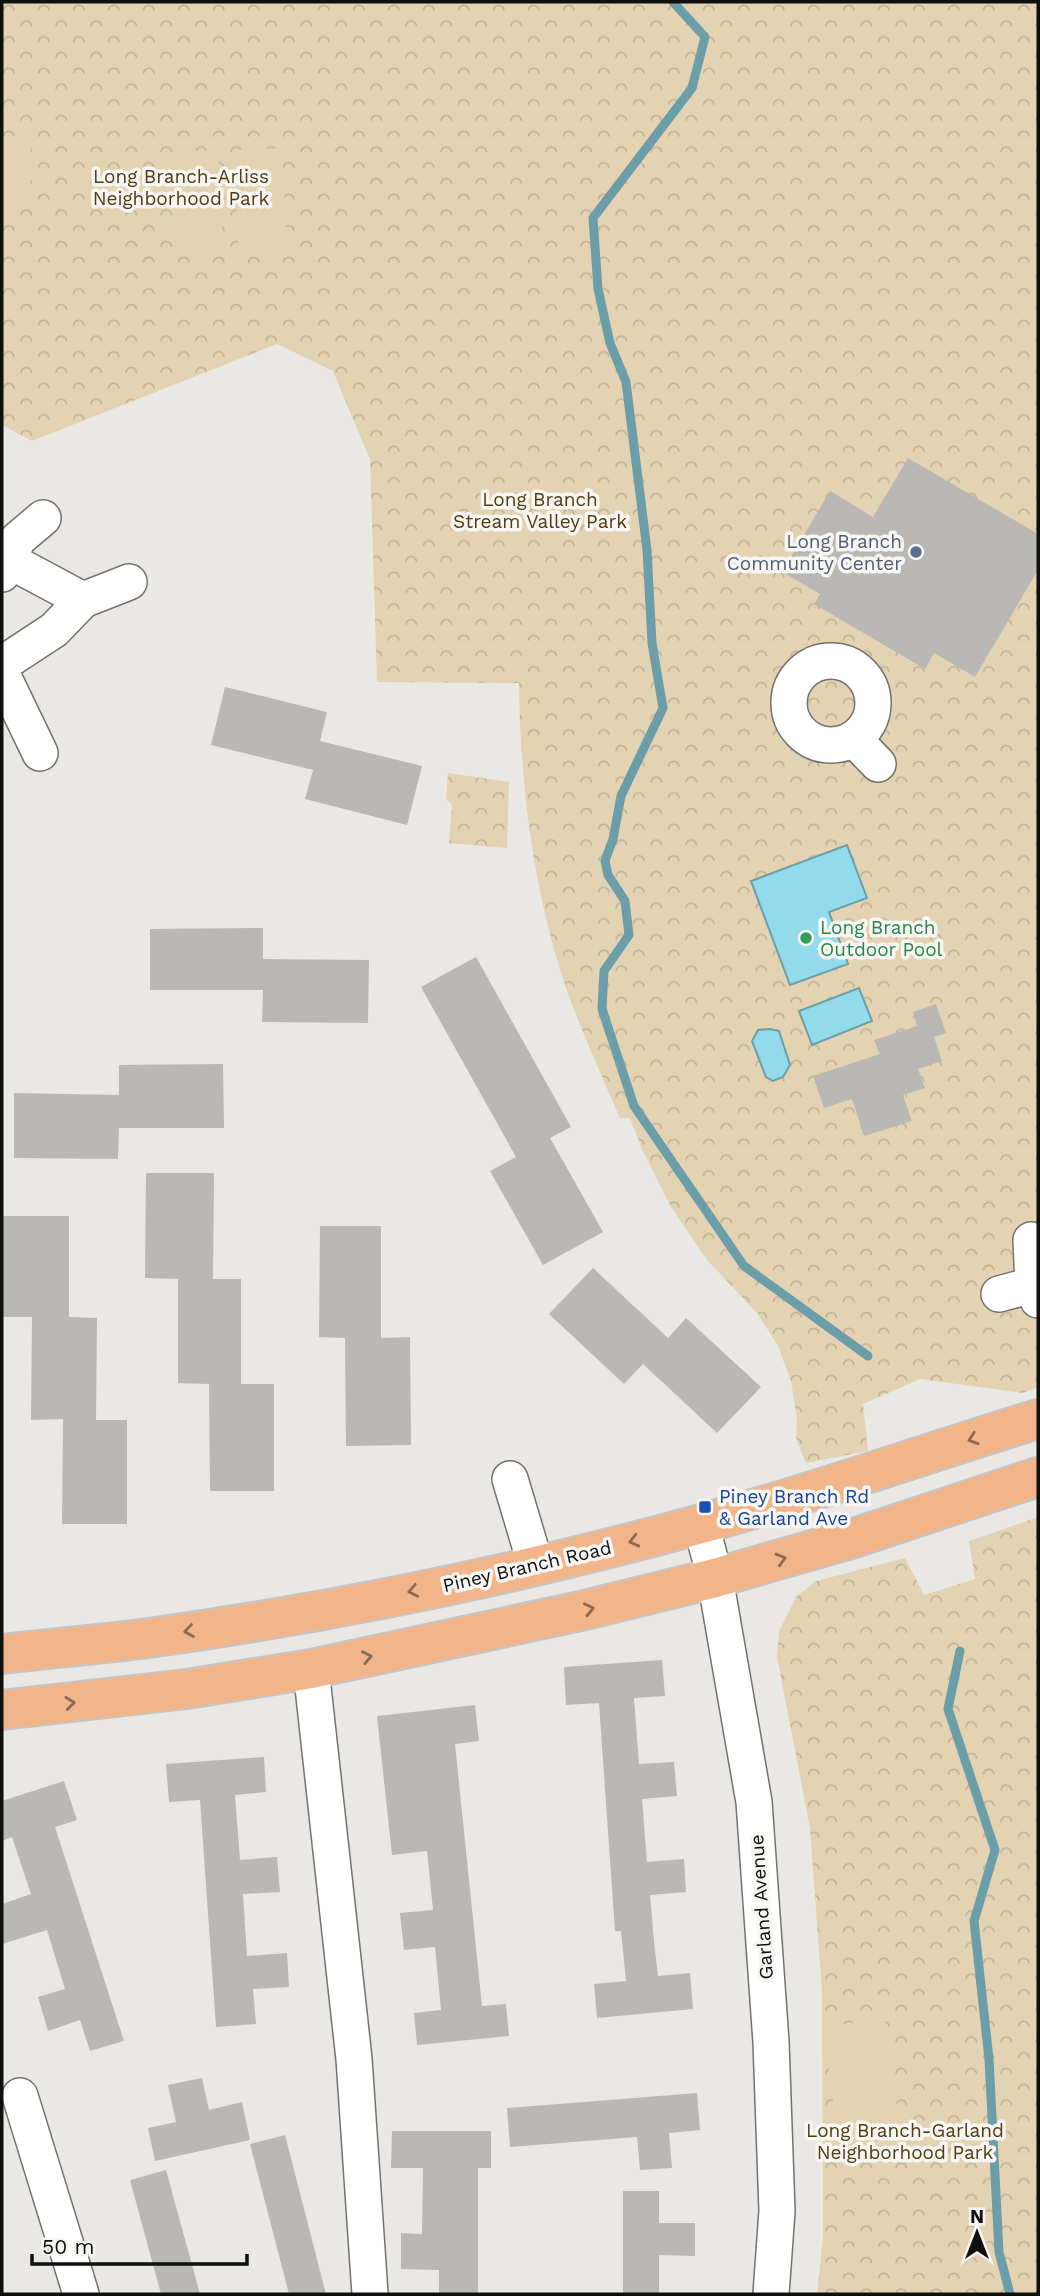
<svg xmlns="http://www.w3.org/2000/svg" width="1040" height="2296" viewBox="0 0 1040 2296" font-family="'Work Sans',sans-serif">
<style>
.park{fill:url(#park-crowns)}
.pitch{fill:#e4d3b2}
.water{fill:#92dbea;stroke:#6b9ea8;stroke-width:2}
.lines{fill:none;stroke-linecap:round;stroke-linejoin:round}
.stream{stroke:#6b9ea8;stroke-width:9}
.building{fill:#b9b8b5}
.minor-casing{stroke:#73726f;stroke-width:38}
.major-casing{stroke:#c5c5c5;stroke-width:42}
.minor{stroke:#fff;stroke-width:35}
.major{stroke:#f2b589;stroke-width:38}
.oneway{stroke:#8c6a52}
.service-dot{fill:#5c6f8a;stroke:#f7f6f2;stroke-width:2.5}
.leisure-dot{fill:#2e9e5b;stroke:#f7f6f2;stroke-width:2.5}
.transit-dot{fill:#1a4fb4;stroke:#f7f6f2;stroke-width:2.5}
.labels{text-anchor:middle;stroke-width:7;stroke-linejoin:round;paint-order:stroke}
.park-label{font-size:19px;fill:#4f3c12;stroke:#f7f6f2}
.service-label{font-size:19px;fill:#4e5e75;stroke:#f7f6f2;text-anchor:end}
.leisure-label{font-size:19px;fill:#27864d;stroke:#f7f6f2;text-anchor:start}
.transit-label{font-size:19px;fill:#164399;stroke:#f7f6f2;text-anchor:start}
.street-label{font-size:19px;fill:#0f0f0e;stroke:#f7f6f2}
</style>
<defs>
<pattern id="park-crowns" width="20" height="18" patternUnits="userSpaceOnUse" patternTransform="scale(1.75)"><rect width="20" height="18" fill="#e4d3b2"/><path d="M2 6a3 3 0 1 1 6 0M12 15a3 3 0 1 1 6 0" fill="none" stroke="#c2b498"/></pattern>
</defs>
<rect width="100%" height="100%" fill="#eae8e5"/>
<g class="park">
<path d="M2,2H1038V1387L1023,1393L920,1379L863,1404L868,1451L806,1463L796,1438L797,1419L791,1381L778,1346L758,1314L707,1260L671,1207L642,1149L630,1118H620C605,1084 590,1050 576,1015C536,913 520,792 519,683L377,682L370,460L333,371L277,344L32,441L2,425Z"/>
<path d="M448,773L509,782L507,848L449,843L452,805L446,799Z"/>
<path d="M1038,1517V2294H817L823,2237L822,1992L810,1828L777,1657L779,1631L796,1597L816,1581L905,1558L924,1595L975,1579L969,1541Z"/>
</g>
<g class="pitch">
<path d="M2,136L31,137L30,200L2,199Z"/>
<path d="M282,148L287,252L239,254L234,150Z"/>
<path d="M218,150L223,253L175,256L170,152Z"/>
<path d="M885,2018L901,2135L839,2144L823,2027Z"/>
</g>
<g class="water">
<path d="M847,845L867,898L829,912L848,964L790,985L751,881Z"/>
<path d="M859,988L872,1021L812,1045L799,1011Z"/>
<path d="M770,1029L779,1031L790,1065L783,1077L773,1081L766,1077L752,1041L758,1030Z"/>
</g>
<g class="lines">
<g class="stream">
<path d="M673,2L705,37L692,88L593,218L598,289L610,343L626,382L647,550L652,643L663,708L621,796L613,839L605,861L608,875L625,901L629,935L604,971L602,1009L634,1106L744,1266L868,1356"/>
<path d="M960,1651L948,1709L995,1850L974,1921L989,2059L999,2252L1010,2294"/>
</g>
</g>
<g class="building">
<path d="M908,458L1038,534V570L975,677L934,653L925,669L814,604L820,594L782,572L830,491L873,517Z"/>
<path d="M225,687L327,712L320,741L422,766L407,825L305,799L313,770L211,745Z"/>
<path d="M263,928V959L369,960L368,1023L262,1022L263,990H150V929Z"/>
<path d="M476,957L571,1127L550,1138L603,1232L543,1265L490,1171L516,1157L421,987Z"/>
<path d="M936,1004L946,1033L934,1037L942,1061L918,1069L925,1088L903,1095L912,1121L864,1136L852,1099L824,1108L813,1076L880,1054L874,1040L917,1026L913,1012Z"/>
<path d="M223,1064L224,1128H119L118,1159L14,1158V1093L119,1095V1065Z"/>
<path d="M146,1173H214L213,1279H241V1384H274V1491H210L209,1384L178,1383V1279L145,1278Z"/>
<path d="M2,1216H69V1317L97,1318L96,1420H127V1524H62L63,1419L31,1420L32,1317H2Z"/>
<path d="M320,1226H381V1338L410,1337L411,1445L346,1446L345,1338L319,1337Z"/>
<path d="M593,1268L668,1338L686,1318L761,1387L717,1433L643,1364L624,1384L549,1314Z"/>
<path d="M662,1660L665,1696L634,1698L639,1764L674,1762L677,1796L642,1799L647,1862L684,1859L686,1892L650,1895L654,1942L658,1976L690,1973L693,2009L597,2018L594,1984L626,1981L621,1931H615L599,1703L566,1705L564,1667Z"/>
<path d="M475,1705L479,1741L455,1744L482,2006L506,2004L509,2036L417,2045L414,2013L441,2010L435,1947L404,1950L400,1913L433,1910L427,1851L392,1855L377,1716Z"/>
<path d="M264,1757L266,1792L235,1795L240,1860L277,1857L280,1892L243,1894L247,1956L287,1953L289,1987L253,1989L256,2024L216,2027L200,1800L169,1802L166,1764Z"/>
<path d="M64,1781L77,1820L55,1827L124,2041L90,2051L80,2020L48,2031L38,1997L65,1989L47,1930L2,1944V1904L31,1894L12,1837L2,1841V1801Z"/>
<path d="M202,2078L209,2110L242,2102L250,2140L155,2161L148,2128L176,2122L168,2085Z"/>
<path d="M697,2093L700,2130L669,2133L672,2168L640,2170L637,2137L510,2147L507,2108Z"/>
<path d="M392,2131H491V2168H478V2294H439V2270L401,2269V2233L422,2234L423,2168H391Z"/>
<path d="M285,2135L326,2294H289L250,2144Z"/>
<path d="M166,2170L200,2294H161L130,2180Z"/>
<path d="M623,2191H659V2223H695V2256L659,2255V2294H623Z"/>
</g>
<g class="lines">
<defs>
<g id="minor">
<path d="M10,561L83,600L129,582"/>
<path d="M2,574L10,561L17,540L43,518"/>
<circle cx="831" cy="703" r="42"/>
<path d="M2,664L54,630L83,600"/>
<path d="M2,674L40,753"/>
<path d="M854,739L878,764"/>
<path d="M1031,1240L1033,1285L1038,1300"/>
<path d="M999,1294L1033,1285"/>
<path d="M510,1479L536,1566"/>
<path d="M701,1524L715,1578L754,1802L771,2042L777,2211L771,2294"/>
<path d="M311,1669L354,2059L370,2294"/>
<path d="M20,2096L81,2294"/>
</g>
<g id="major">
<path d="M2,1654C53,1648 105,1644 156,1637C339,1611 523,1573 701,1524C815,1493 926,1453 1038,1419"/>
<path d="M2,1710L187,1689L311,1669L585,1610L715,1578L854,1538L1038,1477"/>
</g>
</defs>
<use href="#minor" class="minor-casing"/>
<use href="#major" class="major-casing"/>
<use href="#minor" class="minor"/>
<use href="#major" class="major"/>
</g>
<defs><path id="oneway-chevron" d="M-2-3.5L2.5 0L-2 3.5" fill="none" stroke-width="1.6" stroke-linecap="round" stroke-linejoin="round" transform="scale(1.75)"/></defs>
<g class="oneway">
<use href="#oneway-chevron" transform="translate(973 1439) rotate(161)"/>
<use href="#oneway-chevron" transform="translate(634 1541) rotate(166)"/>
<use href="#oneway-chevron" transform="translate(781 1559) rotate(-16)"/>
<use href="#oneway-chevron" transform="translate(413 1591) rotate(169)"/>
<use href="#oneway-chevron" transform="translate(589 1609) rotate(-13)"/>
<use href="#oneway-chevron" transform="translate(189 1631) rotate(171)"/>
<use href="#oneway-chevron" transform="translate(367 1657) rotate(-12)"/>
<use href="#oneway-chevron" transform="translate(70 1703) rotate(-7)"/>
</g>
<circle class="service-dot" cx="916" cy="552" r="7"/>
<circle class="leisure-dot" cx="806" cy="938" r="7"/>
<rect class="transit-dot" x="698" y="1500" width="14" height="14" rx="3.5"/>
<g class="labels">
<g class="park-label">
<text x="181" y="183">Long Branch-Arliss<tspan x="181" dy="22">Neighborhood Park</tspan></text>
<text x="540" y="506">Long Branch<tspan x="540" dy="22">Stream Valley Park</tspan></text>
<text x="905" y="2137">Long Branch-Garland<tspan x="905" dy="22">Neighborhood Park</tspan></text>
</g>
<g class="service-label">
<text x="902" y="548">Long Branch<tspan x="902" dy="22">Community Center</tspan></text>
</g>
<g class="leisure-label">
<text x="820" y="934">Long Branch<tspan x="820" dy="22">Outdoor Pool</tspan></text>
</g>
<g class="transit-label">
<text x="719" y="1503">Piney Branch Rd<tspan x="719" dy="22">&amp; Garland Ave</tspan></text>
</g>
<g class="street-label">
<text transform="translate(527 1566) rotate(-13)" y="7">Piney Branch Road</text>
<text transform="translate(761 1907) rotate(-94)" y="7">Garland Avenue</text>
</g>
</g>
<rect width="1040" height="2296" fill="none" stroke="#0f0f0e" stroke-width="7"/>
<g transform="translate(977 2233)" stroke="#f7f6f2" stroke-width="5" paint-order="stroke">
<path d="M0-5L12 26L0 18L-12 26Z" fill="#0f0f0e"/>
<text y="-10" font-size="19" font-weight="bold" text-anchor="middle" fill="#0f0f0e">N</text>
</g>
<path d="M32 2254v10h215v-10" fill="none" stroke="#0f0f0e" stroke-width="3.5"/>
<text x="42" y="2254" font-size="21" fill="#0f0f0e" stroke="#f7f6f2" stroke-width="5" paint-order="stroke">50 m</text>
</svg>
